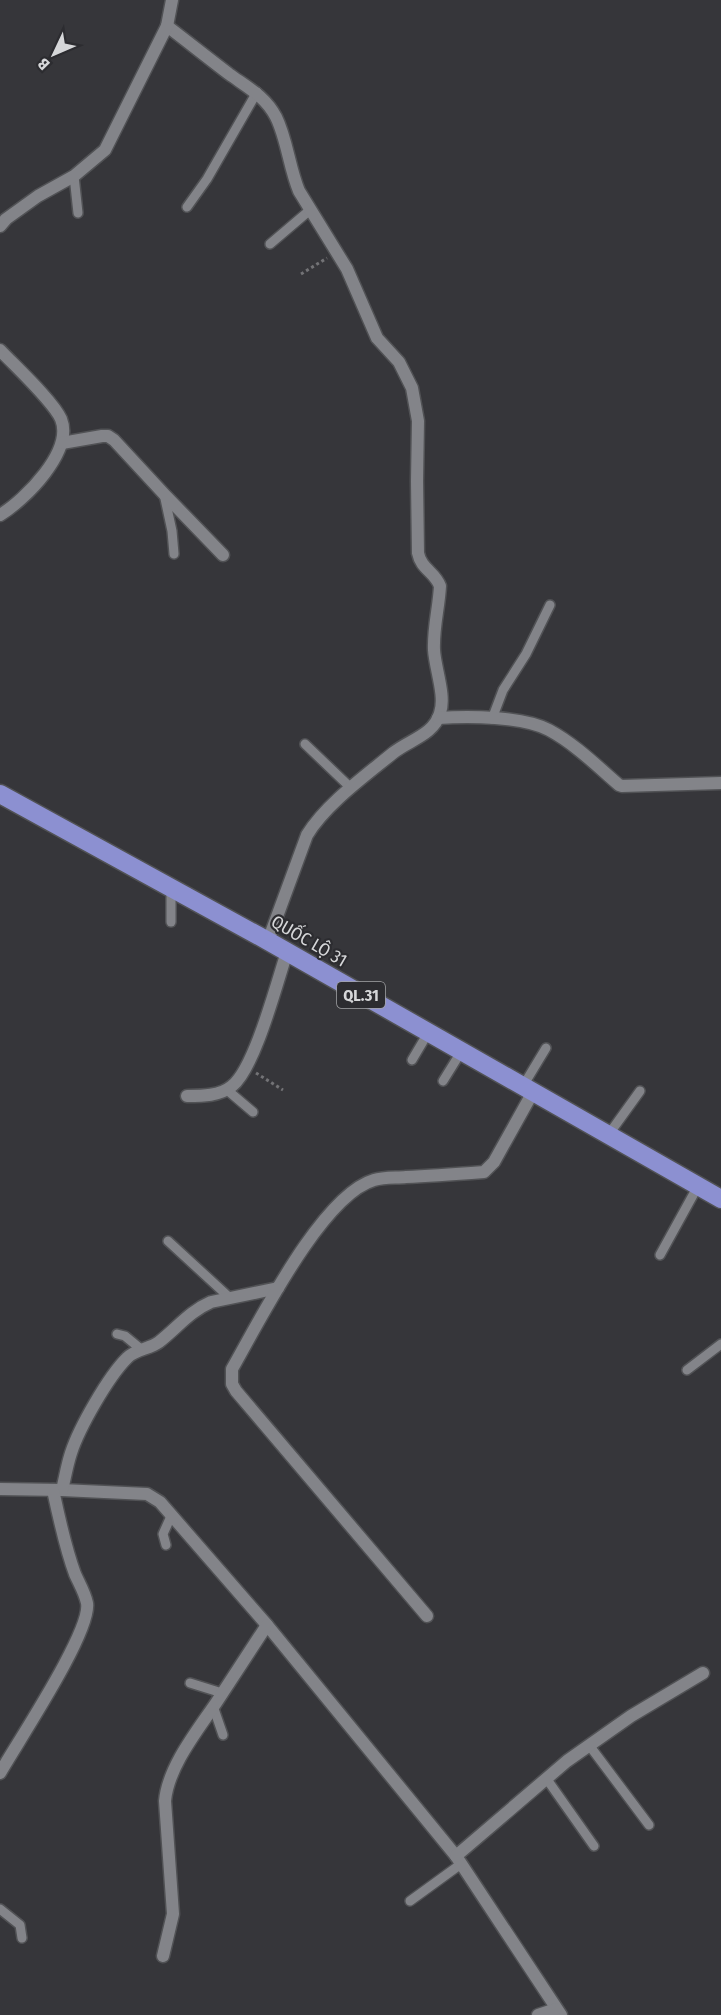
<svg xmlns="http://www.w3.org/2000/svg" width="721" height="2015" viewBox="0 0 721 2015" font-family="'Fira Sans Condensed',sans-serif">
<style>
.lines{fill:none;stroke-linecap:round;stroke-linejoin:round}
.lane-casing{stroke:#515255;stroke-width:12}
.street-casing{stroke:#515255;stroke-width:15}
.highway-casing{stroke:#515255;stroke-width:21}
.path{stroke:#737376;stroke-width:3;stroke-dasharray:3 3;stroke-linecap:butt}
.lane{stroke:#838489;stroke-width:9}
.street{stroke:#838489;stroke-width:12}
.highway{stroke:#8c90d1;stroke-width:18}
.labels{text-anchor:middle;stroke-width:4.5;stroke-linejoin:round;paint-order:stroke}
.shield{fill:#2c2c30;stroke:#a3a4a6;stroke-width:1.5}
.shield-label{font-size:16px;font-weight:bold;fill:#d6d7d9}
.street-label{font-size:18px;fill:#d6d7d9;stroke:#2c2c30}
</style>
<rect width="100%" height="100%" fill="#36363a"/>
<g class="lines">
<defs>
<g id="lane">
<path d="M74,176L78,213"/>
<path d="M187,207L207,179L257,92"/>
<path d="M270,244L310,210"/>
<path d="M164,494L172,531L174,554"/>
<path d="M492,719L503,690L526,654L550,605"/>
<path d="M305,744L351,788"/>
<path d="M171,922V888"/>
<path d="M412,1060L428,1033"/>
<path d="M443,1081L461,1052"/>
<path d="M523,1086L546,1048"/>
<path d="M226,1089L253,1112"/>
<path d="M609,1134L640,1091"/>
<path d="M168,1241L230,1298"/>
<path d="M660,1255L698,1186"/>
<path d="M117,1334L125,1336L142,1350"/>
<path d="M687,1370L721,1344"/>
<path d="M166,1545L163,1534L172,1514"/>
<path d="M190,1683L222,1693"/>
<path d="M213,1706L223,1735"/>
<path d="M589,1745L649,1825"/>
<path d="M546,1778L594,1846"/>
<path d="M410,1901L461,1864"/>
<path d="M0,1909L20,1925L22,1938"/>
</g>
<g id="street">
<path d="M167,26C188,42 208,58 229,74C247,87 265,96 276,117C287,139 289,167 299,191L347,269L377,338L399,362L412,388L418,421L417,481L418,553C421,569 435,572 440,586C439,607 433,628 434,650C435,668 446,696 440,713C434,735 409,740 393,753C365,776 326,804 307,835L268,941"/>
<path d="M0,226L6,219L38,196L74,176L105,150L167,26L172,0"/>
<path d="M0,350C15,366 53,401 61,419C74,451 25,500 0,515"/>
<path d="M62,443L102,436H108L114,440L164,494L223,555"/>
<path d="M438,718C468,716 523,716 549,730C575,744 597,766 619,785L622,786L721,783"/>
<path d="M187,1096C202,1096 220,1096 232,1086C255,1068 277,982 287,952"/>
<path d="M0,1489L62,1490L147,1494L160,1502L267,1625L456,1856L561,2015"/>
<path d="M62,1490C65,1478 67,1465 71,1453C79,1428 108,1377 127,1358C135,1349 150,1349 159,1342C177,1328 190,1311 211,1302L278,1288"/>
<path d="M427,1616L236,1391L232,1384V1369C259,1322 322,1195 374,1180C384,1177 396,1178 406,1177C432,1176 458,1174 484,1172L494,1162L533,1092"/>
<path d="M0,1773C17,1743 92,1631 87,1603C85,1593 79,1583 75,1574C65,1547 59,1518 53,1490"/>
<path d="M456,1856L567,1761L631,1716L703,1673"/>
<path d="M163,1956L173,1914L165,1801C168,1767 197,1731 216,1703C233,1677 250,1651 267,1625"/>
<path d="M538,2015L556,2009"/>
</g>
<path id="highway" d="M0,794L268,941L721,1199"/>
</defs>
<use href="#lane" class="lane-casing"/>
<use href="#street" class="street-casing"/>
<use href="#highway" class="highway-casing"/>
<g class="path">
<path d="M301,274L327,258"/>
<path d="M256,1073L283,1090"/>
</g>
<use href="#lane" class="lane"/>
<use href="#street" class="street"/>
<use href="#highway" class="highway"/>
</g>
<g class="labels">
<rect class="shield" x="337" y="982" width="48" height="26" rx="4.5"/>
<g class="shield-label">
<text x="361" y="1001">QL.31</text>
</g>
<g class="street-label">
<text transform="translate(309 941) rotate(30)" y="6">QUỐC LỘ 31</text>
</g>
</g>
<g transform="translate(54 54) rotate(226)" stroke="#2c2c30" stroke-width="4.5" paint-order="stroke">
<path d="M0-4.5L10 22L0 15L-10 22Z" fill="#d6d7d9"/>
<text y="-9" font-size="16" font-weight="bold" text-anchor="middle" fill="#d6d7d9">B</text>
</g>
</svg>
